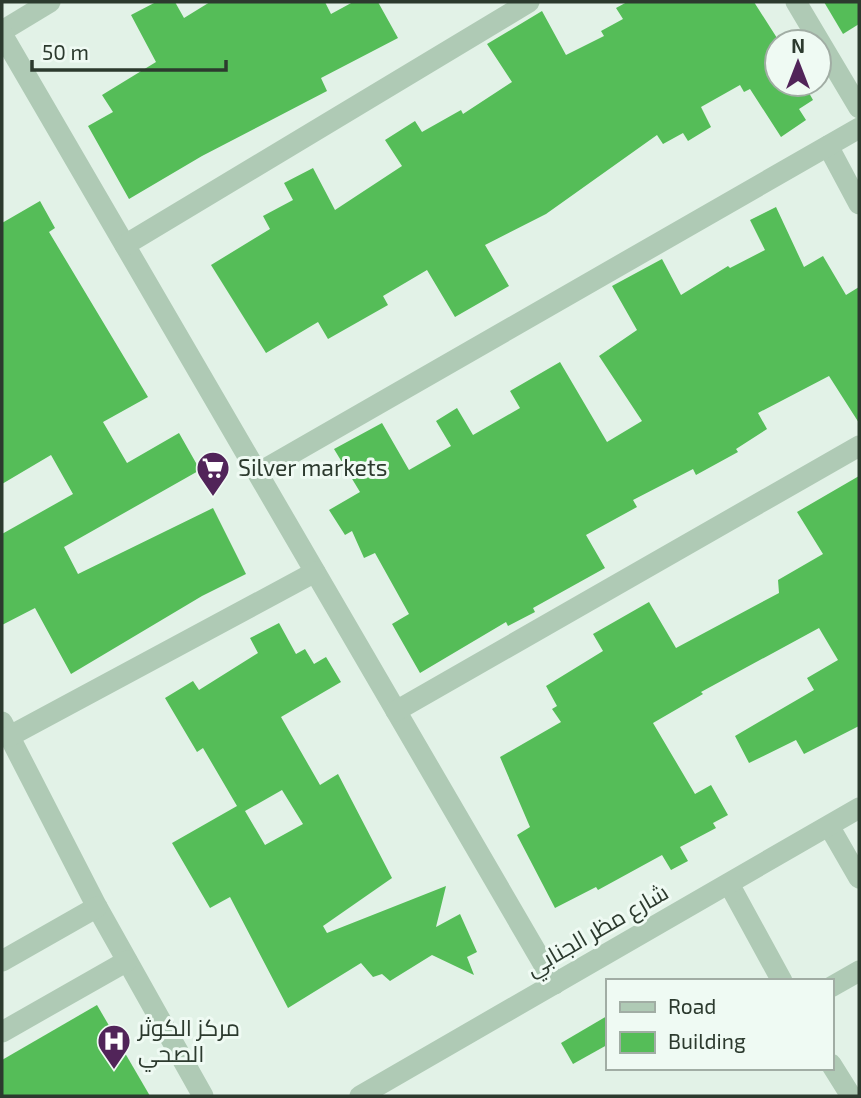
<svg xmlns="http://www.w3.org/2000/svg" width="861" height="1098" viewBox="0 0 861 1098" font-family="'Exo 2',Cairo,sans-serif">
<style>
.building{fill:#55bd58;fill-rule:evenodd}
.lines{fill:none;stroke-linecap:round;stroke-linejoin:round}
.minor{stroke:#afcab5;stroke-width:21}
.labels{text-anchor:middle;stroke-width:6;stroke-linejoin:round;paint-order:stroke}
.poi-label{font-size:23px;fill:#2c3a2e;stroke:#effaf3;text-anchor:start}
.street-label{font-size:23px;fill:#2c3a2e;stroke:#effaf3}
</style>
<rect width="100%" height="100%" fill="#e2f2e7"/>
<g class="building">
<path d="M156,2H175L184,18L210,2H325L331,14L353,2H378L398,38L321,78L327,91L202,156L129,199L88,126L113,112L102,95L156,62L131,15Z"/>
<path d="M627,2H754L777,38V84H804L813,100L799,109L806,120L781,137L750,89L744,92L740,85L701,107L711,127L688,141L683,133L663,144L657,135L546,214L485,245L509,286L455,317L427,270L383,296L388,305L328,339L318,322L266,353L211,265L270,229L263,216L293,200L284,183L313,168L335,210L402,166L385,140L415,121L422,132L461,110L463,114L512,82L487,44L542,11L566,55L604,36L601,31L623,19L616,8Z"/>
<path d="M824,2H859V24L843,34Z"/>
<path d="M40,201L55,228L49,232L148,397L103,422L127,463L179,433L200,470L64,547L78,574L213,508L246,574L202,596L71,674L35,608L2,625V534L73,494L51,455L2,484V223Z"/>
<path d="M776,207L804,267L823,256L846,295L859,287V423L829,376L758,413L767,429L736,449L738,452L696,475L693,469L633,500L637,507L586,535L605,568L533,608L535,612L508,626L506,622L420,673L392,624L409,614L375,553L364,558L352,531L345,535L329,510L360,492L334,449L382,423L409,470L451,446L436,421L457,408L473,435L520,408L510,391L560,362L607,442L642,421L599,356L637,330L612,286L662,259L681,295L728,266L730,268L765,250L750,220Z"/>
<path d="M859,476V726L804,754L796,740L749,763L735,736L814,690L807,678L838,660L819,628L701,692L703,694L653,723L695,794L711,785L728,815L713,823L716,828L680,847L688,861L671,870L662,855L598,890L596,887L555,908L517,835L530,827L500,757L561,722L552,709L557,706L546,686L603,651L593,634L649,602L676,648L779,593L778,580L823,554L797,512Z"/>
<path d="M279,623L296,654L305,649L314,664L326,657L341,682L281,717L320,785L338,774L392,878L323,926L327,933L446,886L436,927L460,914L477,952L467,957L474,975L432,955L390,981L382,974L373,977L361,963L288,1008L230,897L210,908L172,843L237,806L203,748L197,752L165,698L193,681L199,690L258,653L250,638ZM282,790L303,824L265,845L245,811Z"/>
<path d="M97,1005L150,1096H2V1060Z"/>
<path d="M607,1016V1045L573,1064L561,1043Z"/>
</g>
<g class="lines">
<g class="minor">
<path d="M796,2L859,108"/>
<path d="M2,31L50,2"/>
<path d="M2,34L555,984"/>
<path d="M828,146L859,204"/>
<path d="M125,245L529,2"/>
<path d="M258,473L859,128"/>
<path d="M396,711L859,446"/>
<path d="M2,722L97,907L203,1096"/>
<path d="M10,736L315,572"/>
<path d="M829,826L859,878"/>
<path d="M729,884L782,981"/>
<path d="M2,961L97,907"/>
<path d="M831,987L859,971"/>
<path d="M2,1032L127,961"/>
<path d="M831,1064L851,1096"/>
<path d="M360,1096L859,808"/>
</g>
</g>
<defs>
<symbol id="supermarket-pin" viewBox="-11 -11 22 30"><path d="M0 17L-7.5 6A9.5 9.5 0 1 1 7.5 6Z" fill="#512459" stroke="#effaf3"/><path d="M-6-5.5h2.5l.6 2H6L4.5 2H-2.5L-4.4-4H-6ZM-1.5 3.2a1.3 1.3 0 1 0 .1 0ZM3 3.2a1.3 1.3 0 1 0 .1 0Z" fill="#fff"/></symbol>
<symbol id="hospital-pin" viewBox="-11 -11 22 30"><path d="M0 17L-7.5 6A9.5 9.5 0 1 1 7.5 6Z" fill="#512459" stroke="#effaf3"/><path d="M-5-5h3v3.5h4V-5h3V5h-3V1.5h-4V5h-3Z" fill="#fff"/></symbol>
</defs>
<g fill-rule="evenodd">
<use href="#supermarket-pin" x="194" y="449" width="38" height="52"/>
<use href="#hospital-pin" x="95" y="1022" width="38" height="52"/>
</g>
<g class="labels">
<g class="poi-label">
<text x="238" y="476">Silver markets</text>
<text x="138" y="1036">مركز الكوثر<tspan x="138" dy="26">الصحي</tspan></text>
</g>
<g class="street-label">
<text transform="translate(597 930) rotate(-30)" y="8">شارع مظر الجنابي</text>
</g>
</g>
<rect width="861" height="1098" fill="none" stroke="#2c3a2e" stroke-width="7"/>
<rect x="606" y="979" width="228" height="91" fill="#effaf3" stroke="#a1ada4" stroke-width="2"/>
<rect x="620" y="1002" width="35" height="10" fill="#afcab5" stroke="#a1ada4" stroke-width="2"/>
<text x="668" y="1014" font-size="21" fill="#2c3a2e">Road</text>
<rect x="620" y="1032" width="35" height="21" fill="#55bd58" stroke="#a1ada4" stroke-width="2"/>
<text x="668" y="1049" font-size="21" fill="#2c3a2e">Building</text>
<g transform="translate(798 63)"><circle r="33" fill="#effaf3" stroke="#a1ada4" stroke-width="2"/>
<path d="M0-5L12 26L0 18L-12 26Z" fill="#512459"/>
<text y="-10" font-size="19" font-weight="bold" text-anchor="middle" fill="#2c3a2e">N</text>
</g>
<path d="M32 60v10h194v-10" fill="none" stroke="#2c3a2e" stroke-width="3.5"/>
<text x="42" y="60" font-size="21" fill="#2c3a2e" stroke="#effaf3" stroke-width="5" paint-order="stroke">50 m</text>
</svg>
